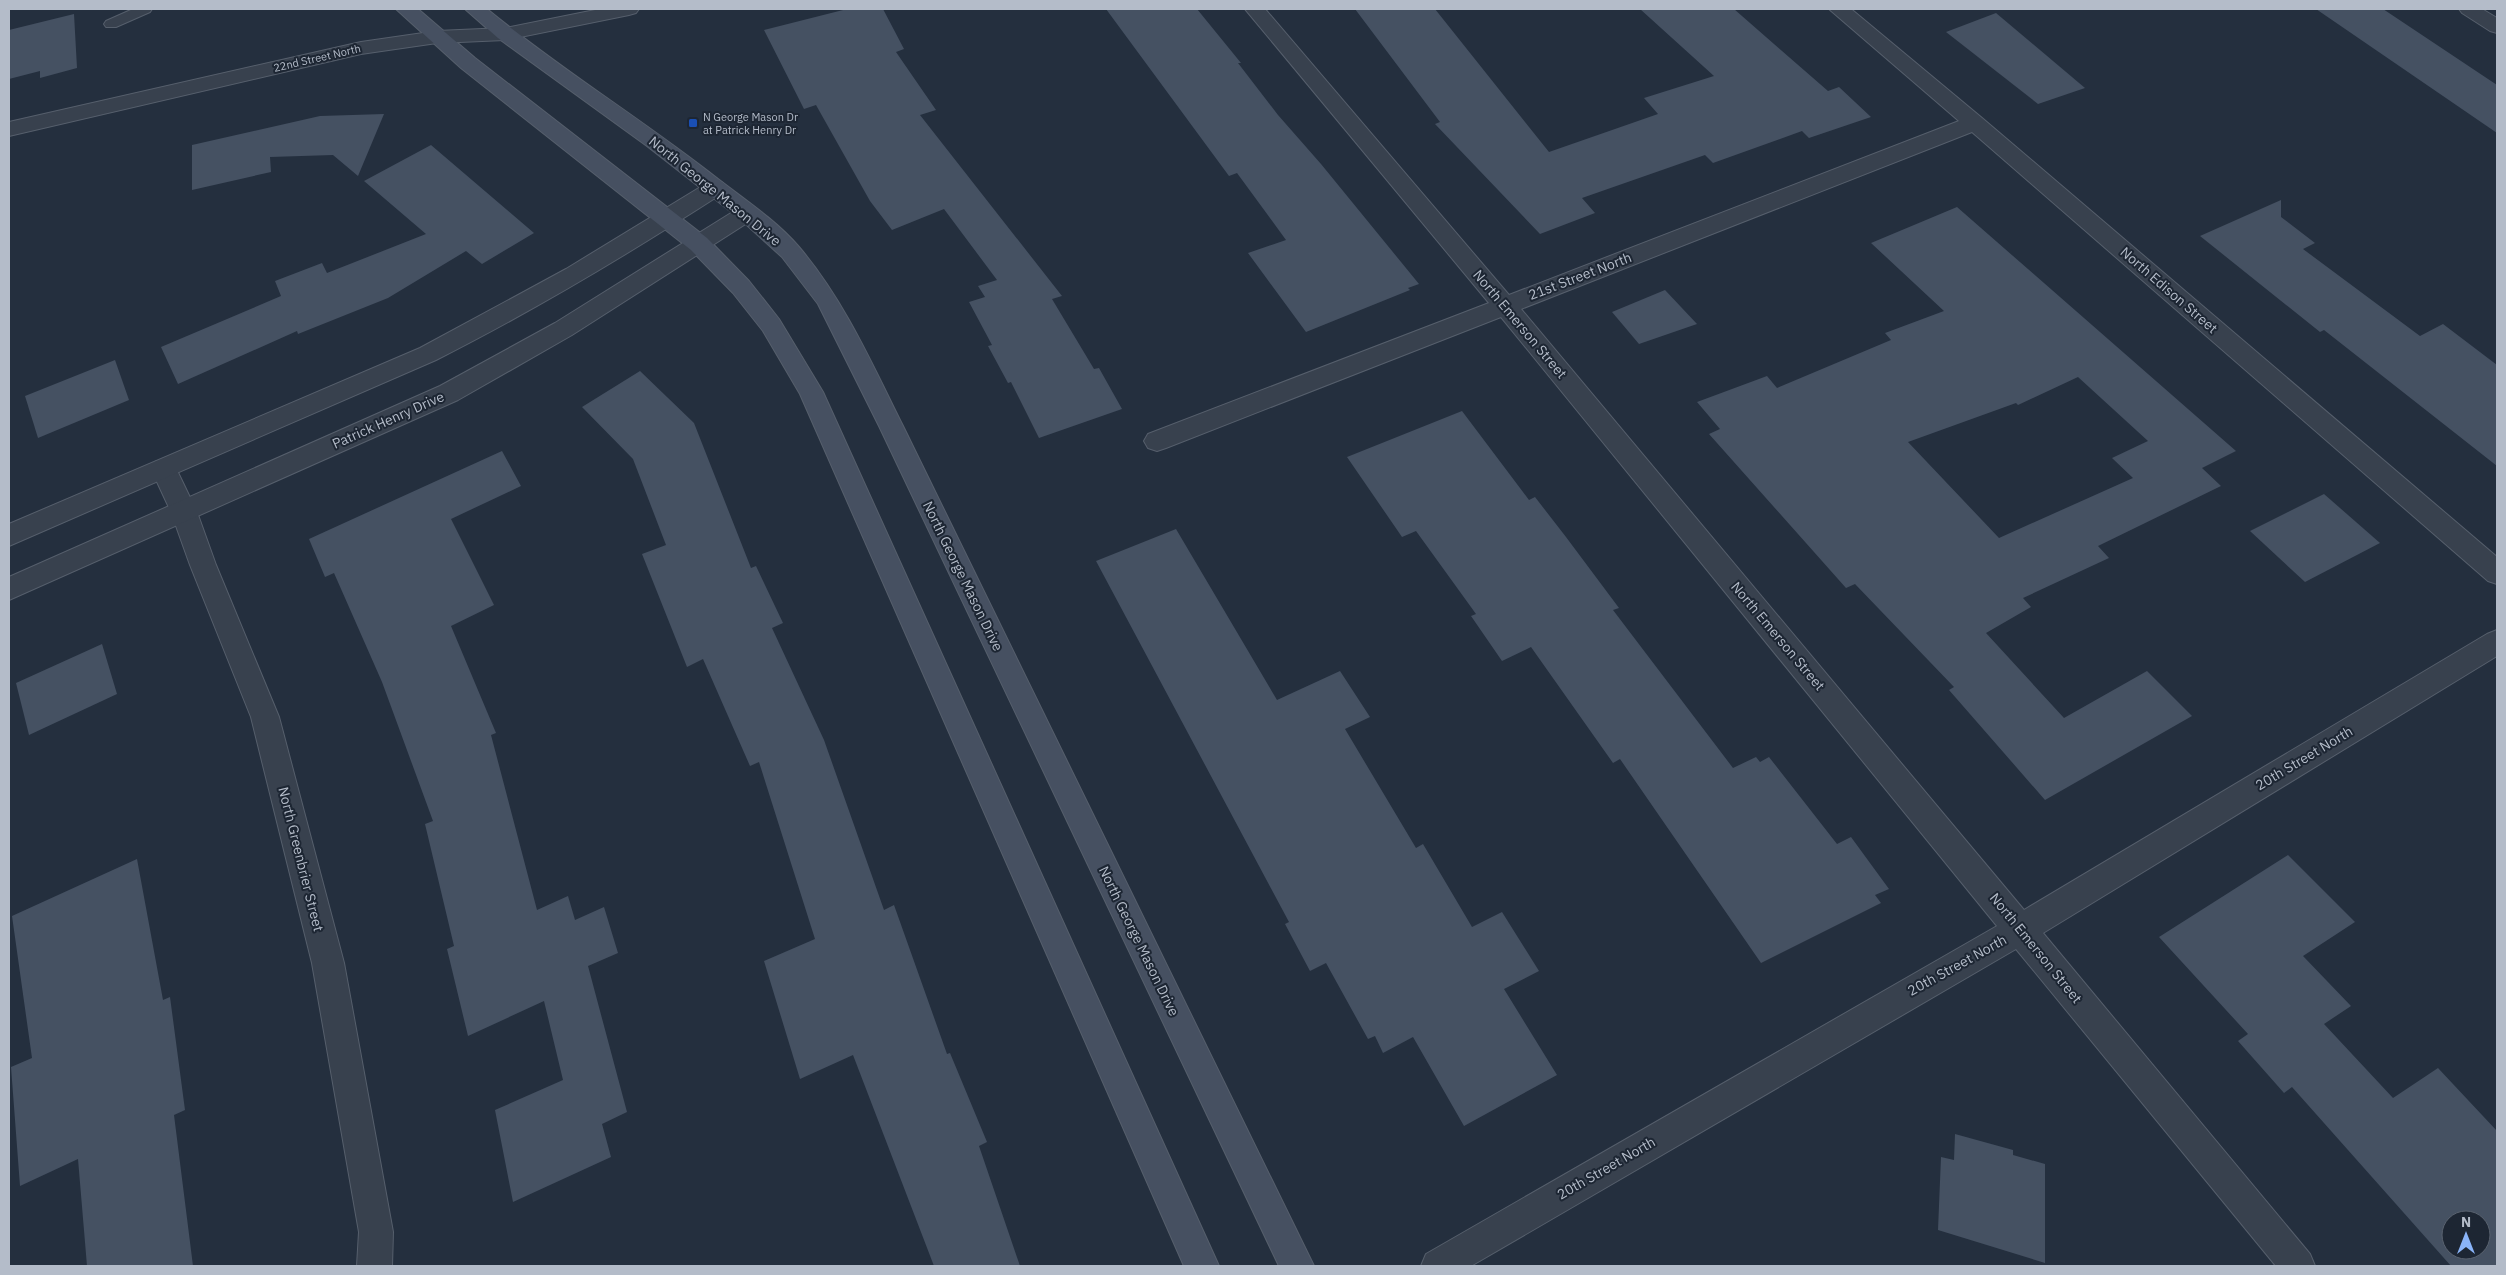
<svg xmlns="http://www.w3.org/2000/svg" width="2506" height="1275" viewBox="0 0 2506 1275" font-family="'IBM Plex Sans',sans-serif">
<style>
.building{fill:#455162;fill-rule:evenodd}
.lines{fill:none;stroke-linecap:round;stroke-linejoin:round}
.service-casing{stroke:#565f6c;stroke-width:2}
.minor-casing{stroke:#565f6c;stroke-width:2}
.tertiary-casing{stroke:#565f6c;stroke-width:2}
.secondary-casing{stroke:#565f6c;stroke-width:2}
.service{fill:#38414e;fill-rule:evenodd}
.minor{fill:#38414e;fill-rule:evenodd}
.tertiary{fill:#38414e;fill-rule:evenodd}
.secondary{fill:#465061;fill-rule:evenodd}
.transit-dot{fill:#1a4fb4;stroke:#1d2633;stroke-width:2}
.labels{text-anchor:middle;stroke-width:4;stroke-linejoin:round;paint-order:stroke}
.far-street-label{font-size:11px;fill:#b4bcc9;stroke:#1d2633}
.far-poi-label{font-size:11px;fill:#b4bcc9;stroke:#1d2633;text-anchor:start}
.street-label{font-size:14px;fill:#b4bcc9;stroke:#1d2633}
</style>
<rect width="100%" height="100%" fill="#242f3e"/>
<g class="building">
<path d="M847,9H883L904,49L896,52L936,110L920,115L1062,296L1052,299L1094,369L1099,368L1122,409L1039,438L1011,382L1008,383L988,346L992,345L969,302L985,297L978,286L997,280L944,209L892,230L870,201L816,105L804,109L764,30Z"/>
<path d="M1106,9H1197L1241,63H1238L1278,115L1321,164L1419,284L1408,288L1410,290L1306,332L1248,253L1286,240L1237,173L1229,176Z"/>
<path d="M1355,9H1435L1549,152L1658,114L1644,98L1714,76L1640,9H1734L1828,91L1839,87L1871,117L1809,138L1802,131L1713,163L1705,155L1582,198L1595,213L1540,234L1435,124L1440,122Z"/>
<path d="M2316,9H2383L2497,85V133Z"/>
<path d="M1996,13L2085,88L2038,104L1946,32Z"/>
<path d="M74,14L77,68L40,78V71L9,79V30Z"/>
<path d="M384,114L358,176L333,155L270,157L271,172L192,190V145L320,116Z"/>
<path d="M431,145L534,233L482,264L466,251L388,298L298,334L297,331L178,384L161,347L281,296L275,281L322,263L327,273L426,234L364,181Z"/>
<path d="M2281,200V217L2315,243L2303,249L2420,336L2443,324L2497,365V466L2324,330L2320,332L2200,236Z"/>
<path d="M1957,207L2236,451L2202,468L2221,486L2098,546L2109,558L2023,598L2031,607L1986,633L2064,718L2147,671L2192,716L2045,800L1949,690L1954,687L1855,584L1846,588L1709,434L1720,429L1697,402L1767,376L1777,388L1891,340L1885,333L1944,311L1871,243ZM2078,377L2148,441L2112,458L2133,478L1999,538L1908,442L2016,403L2018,405Z"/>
<path d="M1665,290L1697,324L1639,344L1612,312Z"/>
<path d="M115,360L129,400L38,438L25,396Z"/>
<path d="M640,371L694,423L751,568L756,566L783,623L772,628L824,740L884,910L894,905L947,1054L950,1053L987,1142L979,1146L1020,1266H934L853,1055L800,1079L764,961L815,939L759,762L750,766L703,659L687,667L642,554L666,545L633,459L582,407Z"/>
<path d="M1462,411L1529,500L1535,497L1566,537L1619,608L1613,610L1733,768L1756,757L1760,762L1769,757L1837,844L1851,837L1889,889L1875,895L1881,903L1761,963L1620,759L1613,763L1531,647L1502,661L1471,616L1476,614L1416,531L1402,537L1347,457Z"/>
<path d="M502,451L521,486L451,519L494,605L451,626L496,733L491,735L537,910L568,896L575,920L604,907L618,953L588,966L627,1112L602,1124L611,1157L513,1202L495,1110L563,1080L544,1001L468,1036L447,949L454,946L425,824L433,821L382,682L334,573L325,577L309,539Z"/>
<path d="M2324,494L2380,543L2305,582L2250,531Z"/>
<path d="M1176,529L1277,700L1340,671L1370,717L1345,729L1416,848L1423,844L1472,927L1502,912L1539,971L1504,989L1557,1075L1464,1126L1413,1037L1383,1053L1375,1036L1368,1039L1326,963L1310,971L1285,924L1289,922L1096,561Z"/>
<path d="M102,644L117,694L29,735L16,683Z"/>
<path d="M2288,855L2355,922L2303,956L2351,1006L2324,1024L2393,1098L2438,1068L2497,1131V1266H2451L2292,1087L2284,1093L2238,1041L2248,1034L2159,937ZM2451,1220H2481V1250H2451Z"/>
<path d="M137,859L163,1000L170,997L185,1110L174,1115L193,1266H87L78,1159L20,1186L11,1067L32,1058L12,916Z"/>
<path d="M1955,1134L2013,1150V1155L2045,1164V1263L1938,1230L1941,1157L1954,1160Z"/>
</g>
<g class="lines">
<defs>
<path id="service" d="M133,9H152L150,12L116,27H106L104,24L106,21Z"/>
<g id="minor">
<path d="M600,9H639L636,13L629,15L505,40L437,43L361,54L9,136V122L361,42L437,31L505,28Z"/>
<path d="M1245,9H1265L1509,295L1959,121L1829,9H1851L1982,118L2497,557V584L2488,581L1972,132L1521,309L2024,910L2487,634L2497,630V656L2043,933L2310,1254L2315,1266H2276L2016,949L1471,1266H1421L1426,1254L1997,926L1501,317L1166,448L1157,451L1148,448L1144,441L1148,434L1489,303Z"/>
<path d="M2459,9H2482L2497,18V33L2490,31L2462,13Z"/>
<path d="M164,459L173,462L197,512L216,565L279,717L344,963L393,1232L392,1266H357L359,1232L312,963L251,717L190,565L171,512L151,469L155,462Z"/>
</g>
<g id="tertiary">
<path d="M715,180L723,183L726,188L723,193C630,253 535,310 436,360L9,546V524L420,348L566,269L707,183Z"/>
<path d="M747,205L755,208L758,213L755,218L572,335L458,400L9,600V577L440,386L555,323L739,208Z"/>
</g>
<g id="secondary">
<path d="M396,9H418L475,58L707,238L749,281L779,319L823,392L1219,1266H1184L800,394L763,331L733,293L691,250L461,68Z"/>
<path d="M465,9H487C561,70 643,120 718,179C744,199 778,222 799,247C844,300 872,364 903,426L1314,1266H1279L879,426L818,304L782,257L739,218L647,146L498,38Z"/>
</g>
</defs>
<use href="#service" class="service-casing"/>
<use href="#minor" class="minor-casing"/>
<use href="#tertiary" class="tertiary-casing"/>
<use href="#secondary" class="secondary-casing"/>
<use href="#service" class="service"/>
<use href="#minor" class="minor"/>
<use href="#tertiary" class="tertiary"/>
<use href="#secondary" class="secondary"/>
</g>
<rect class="transit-dot" x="688" y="118" width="10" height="10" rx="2.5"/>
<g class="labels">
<g class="far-street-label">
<text transform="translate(317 58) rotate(-13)" y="4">22nd Street North</text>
</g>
<g class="far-poi-label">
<text x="703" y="121">N George Mason Dr<tspan x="703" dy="13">at Patrick Henry Dr</tspan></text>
</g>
<g class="street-label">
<text transform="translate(715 191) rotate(39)" y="5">North George Mason Drive</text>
<text transform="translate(1580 276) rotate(-21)" y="5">21st Street North</text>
<text transform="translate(2169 290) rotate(41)" y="5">North Edison Street</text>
<text transform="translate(1520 324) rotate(50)" y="5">North Emerson Street</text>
<text transform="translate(388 420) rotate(-24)" y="5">Patrick Henry Drive</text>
<text transform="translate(963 576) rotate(64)" y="5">North George Mason Drive</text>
<text transform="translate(1778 636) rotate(50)" y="5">North Emerson Street</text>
<text transform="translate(2304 758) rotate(-31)" y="5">20th Street North</text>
<text transform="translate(301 859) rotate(76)" y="5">North Greenbrier Street</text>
<text transform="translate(1139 941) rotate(64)" y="5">North George Mason Drive</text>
<text transform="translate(2036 948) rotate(51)" y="5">North Emerson Street</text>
<text transform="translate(1957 965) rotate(-29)" y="5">20th Street North</text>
<text transform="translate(1606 1168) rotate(-30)" y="5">20th Street North</text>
</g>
</g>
<rect width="2506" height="1275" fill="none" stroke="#b4bcc9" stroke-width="20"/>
<g transform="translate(2466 1235)"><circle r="24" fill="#1d2633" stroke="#59626f"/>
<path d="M0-4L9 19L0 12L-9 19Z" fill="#8ab4f8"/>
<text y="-8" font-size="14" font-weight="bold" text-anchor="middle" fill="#b4bcc9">N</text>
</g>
</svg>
